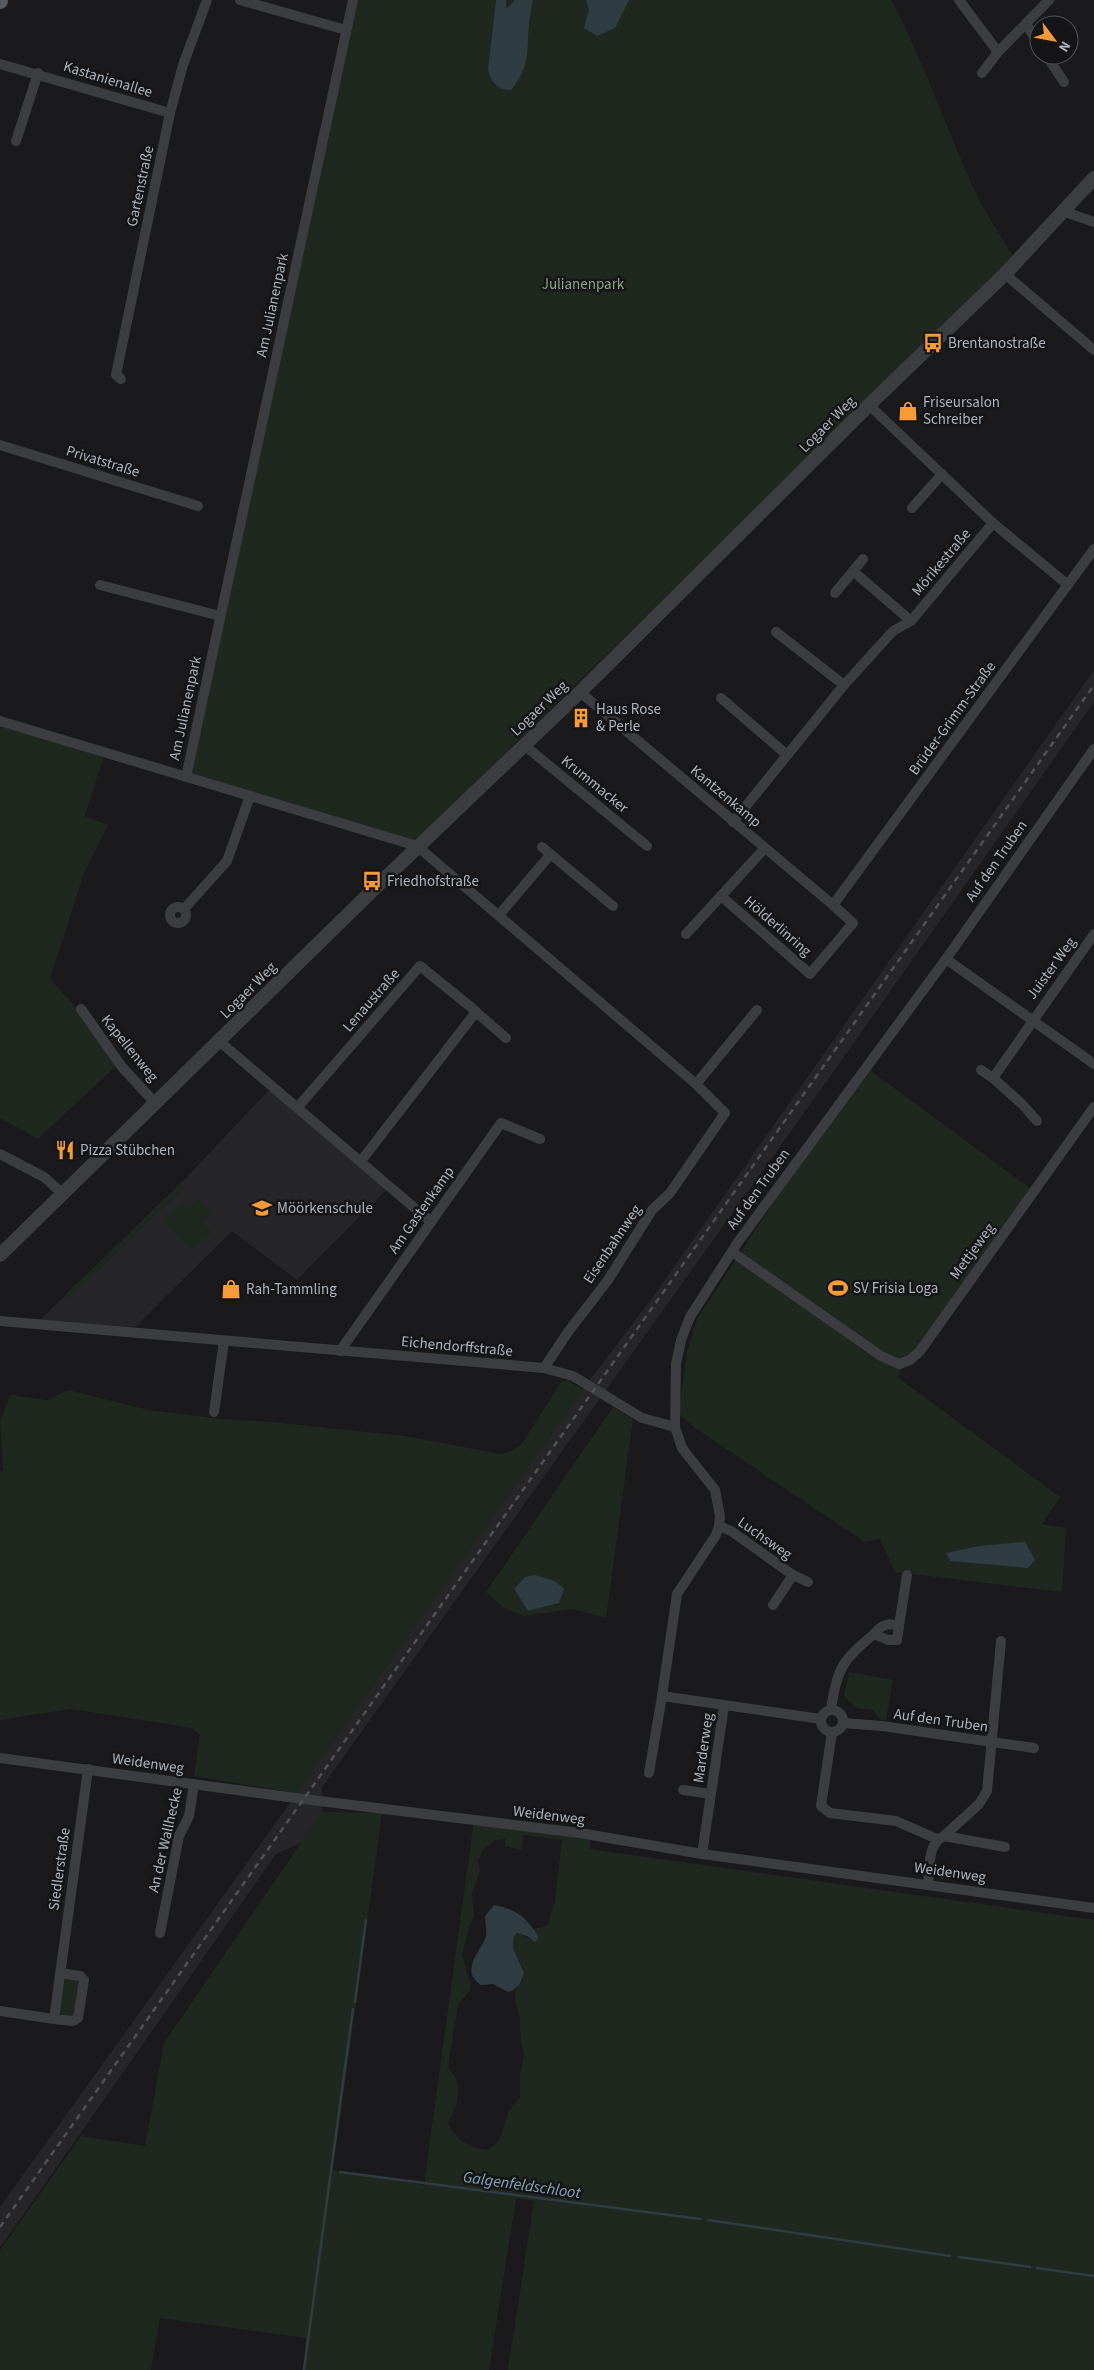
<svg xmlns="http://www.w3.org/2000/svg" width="1094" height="2370" viewBox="0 0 1094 2370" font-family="'Source Sans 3',sans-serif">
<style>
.built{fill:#262629}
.green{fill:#1f281f;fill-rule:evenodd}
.water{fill:#2f3c41}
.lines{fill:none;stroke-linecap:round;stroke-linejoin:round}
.stream{stroke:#2f3c41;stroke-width:2.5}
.minor{stroke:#3b3d41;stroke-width:10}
.tertiary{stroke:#3b3d41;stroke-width:14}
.primary{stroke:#575a60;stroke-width:16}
.rail{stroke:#4e5156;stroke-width:2.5;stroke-dasharray:6 5;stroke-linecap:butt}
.labels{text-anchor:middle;stroke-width:5;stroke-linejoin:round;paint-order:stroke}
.street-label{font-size:15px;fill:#acb3bc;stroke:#151517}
.park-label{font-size:15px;fill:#86a783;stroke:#151517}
.poi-label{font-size:15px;fill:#acb3bc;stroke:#151517;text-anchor:start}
.water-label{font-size:16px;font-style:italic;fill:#83a6b7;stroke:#151517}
</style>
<rect width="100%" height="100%" fill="#1a1a1c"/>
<g class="built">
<path d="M1094,670V702L839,1064L322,1787V1812L301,1843L276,1854L0,2248V2207L297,1793L583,1389L652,1298Z"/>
<path d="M272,1087L390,1186L297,1280L232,1231L135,1327L39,1321L186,1178Z"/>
</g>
<g class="green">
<path d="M354,0H891C924,61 945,126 974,189C985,213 1001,236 1014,258L414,842L190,774Z"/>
<path d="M0,726L104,755L85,816L108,825L84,873L50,979L77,1009L117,1065L38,1139L0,1118Z"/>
<path d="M867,1068L1030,1188L897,1377L1060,1497L1042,1524L1066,1528L1062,1592L895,1572L880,1539L865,1542L695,1428L679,1414L687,1353L697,1319L812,1144Z"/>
<path d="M182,1184L185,1188L69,1299L65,1295Z"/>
<path d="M198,1198L213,1213L203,1223L212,1232L192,1251L162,1221L182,1202L188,1208Z"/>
<path d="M562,1381H568L583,1389L297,1793L194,1776L200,1735L192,1728L71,1709L0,1720V1471H3L0,1421L10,1395L47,1400L68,1390L149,1410L221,1419L272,1422L404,1436L501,1454L512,1451L521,1445Z"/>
<path d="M613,1407L633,1419L606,1618L573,1609L524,1616L504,1608L486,1592ZM514,1589L559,1603L528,1611Z"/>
<path d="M849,1672L893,1680L886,1720H880L873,1710L856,1708L844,1696Z"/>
<path d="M322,1812L382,1813L333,2170L424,2185L474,1820L591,1835L589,1849L1094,1920V2370H508L534,2201L516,2198L489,2370H303L306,2338L160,2318L151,2370H0V2250L81,2136L145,2146L164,2043ZM523,1835L562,1840L555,1901L547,1926L533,1929L539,1938L534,1941L519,1933L515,1935L513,1948L522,1967V1982L516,1989L515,1999L520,2019L521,2042L524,2054L520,2075V2097L509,2111L501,2136L495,2145L487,2150C469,2147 454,2140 448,2122C456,2110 462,2091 455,2077C453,2073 450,2071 448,2067L458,2005L470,1990V1982L462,1955L469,1927L474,1916L472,1894L480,1871L478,1861L483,1849L494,1841L505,1838V1846L521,1850Z"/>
<path d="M67,1977L79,1980L74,2014L69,2017L59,2013L63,1980Z"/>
</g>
<g class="water">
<path d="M496,0H506V7L508,8L515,0H533C531,4 532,7 531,11C524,44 535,61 511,90C497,90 492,83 488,70Z"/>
<path d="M586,0H629L615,28L597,36L584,28L589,10Z"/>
<path d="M1025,1542L1035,1560L1028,1568L950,1561L946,1553L979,1546Z"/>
<path d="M535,1575L555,1581L564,1589L559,1603L528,1611L514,1589L525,1577Z"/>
<path d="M494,1905C516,1909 528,1918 539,1938L535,1942L527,1936L517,1933L514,1936L513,1948L524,1973L520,1984L512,1991L508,1992L493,1984L481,1985C458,1970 483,1949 486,1936C487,1929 485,1922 485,1916Z"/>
</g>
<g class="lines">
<g class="stream">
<path d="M355,2002L366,1920"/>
<path d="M340,2172L700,2219"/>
<path d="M708,2220L950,2256"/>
<path d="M959,2257L1030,2267"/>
<path d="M1037,2268L1094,2276"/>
<path d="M304,2370L353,2009"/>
</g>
<g class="minor">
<path d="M240,0L346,30"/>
<path d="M959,0L998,52"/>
<path d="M1026,24L1039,44"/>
<path d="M1046,55L1064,82"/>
<path d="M0,64L170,113"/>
<path d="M982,73L998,52L1049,0"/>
<path d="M16,141L38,73"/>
<path d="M1065,212L1094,222"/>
<path d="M1005,274L1094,350"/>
<path d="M121,379L116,375L170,113L183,65L207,0"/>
<path d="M869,405L993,523L1068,585"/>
<path d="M0,445L198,506"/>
<path d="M912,508L942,474"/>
<path d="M853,571L911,621"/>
<path d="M100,585L220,616"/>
<path d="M835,593L863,559"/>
<path d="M776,632L844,685"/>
<path d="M580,692L833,905L853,923L810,974L721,896L765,848"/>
<path d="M721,698L787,755"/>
<path d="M0,721L417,846L696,1084L725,1113L670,1193L652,1210L608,1280L568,1332L544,1368"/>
<path d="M524,745L647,846"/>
<path d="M186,777L353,0"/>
<path d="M733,822L844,685L893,631L911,621L993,523"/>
<path d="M542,847L613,906"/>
<path d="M833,905L1094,549"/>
<circle cx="178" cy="915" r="8"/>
<path d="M184,909L227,861L250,796"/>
<path d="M499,915L550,855"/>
<path d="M686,934L721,896"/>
<path d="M946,959L1094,1064"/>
<path d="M81,1009L122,1067L156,1104"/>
<path d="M476,1012L506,1038"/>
<path d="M219,1041L431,1222"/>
<path d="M981,1070L993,1078"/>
<path d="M696,1084L757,1010"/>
<path d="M297,1108L420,966L472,1008L476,1012L361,1161"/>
<path d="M1037,1121L1022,1104L993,1078L1094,934"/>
<path d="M0,1154L44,1177L63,1194"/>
<path d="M732,1252L881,1356L899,1364L910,1360L920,1351L1094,1107"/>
<path d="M0,1321L544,1368L573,1376L642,1418L675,1427"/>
<path d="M340,1351L501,1123L540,1139"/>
<path d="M214,1412L224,1341"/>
<path d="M719,1526L731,1531L793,1575L773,1605"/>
<path d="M793,1575L808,1582"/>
<path d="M899,1626L907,1575"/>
<path d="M831,1709C838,1667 841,1662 874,1634L888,1640H897L899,1626C887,1622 882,1625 874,1634"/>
<circle cx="832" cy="1721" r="11"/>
<path d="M821,1719L662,1696L677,1594L716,1535L719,1526L720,1516L715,1490L682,1448L675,1427L676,1364L681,1340L690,1317L738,1242L946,959L1094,749"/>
<path d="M843,1723L882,1726L1034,1748"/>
<path d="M832,1732L821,1806L830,1813L896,1821L937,1839"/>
<path d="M0,1758L303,1799L580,1833L702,1854L1094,1908"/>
<path d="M649,1773L662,1696"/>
<path d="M683,1790L711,1794"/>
<path d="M944,1836L1005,1847"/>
<path d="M702,1854L724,1706"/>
<path d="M928,1884C930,1867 927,1844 944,1836L979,1804L987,1791L1001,1641"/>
<path d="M160,1933L179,1836L189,1816L194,1784"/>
<path d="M60,1973L80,1976L84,1980L78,2018L73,2021L54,2019L88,1769"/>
<path d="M0,2011L54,2019"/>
</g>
<path class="tertiary" d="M0,1255L377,886L580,692L869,405L1005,274L1094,178"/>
<path class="primary" d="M0,1V0"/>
<path class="rail" d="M0,2227L1094,685"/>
</g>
<defs>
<symbol id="bus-bare" viewBox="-9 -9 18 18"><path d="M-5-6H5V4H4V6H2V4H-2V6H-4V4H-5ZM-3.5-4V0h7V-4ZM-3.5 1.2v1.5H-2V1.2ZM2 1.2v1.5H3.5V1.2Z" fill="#f79b37" stroke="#151517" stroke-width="2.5" paint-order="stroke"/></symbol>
<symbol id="shop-bare" viewBox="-9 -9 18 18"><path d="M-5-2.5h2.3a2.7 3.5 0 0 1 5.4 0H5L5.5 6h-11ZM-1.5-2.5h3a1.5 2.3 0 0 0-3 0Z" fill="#f79b37" stroke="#151517" stroke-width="2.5" paint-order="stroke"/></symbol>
<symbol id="building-bare" viewBox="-9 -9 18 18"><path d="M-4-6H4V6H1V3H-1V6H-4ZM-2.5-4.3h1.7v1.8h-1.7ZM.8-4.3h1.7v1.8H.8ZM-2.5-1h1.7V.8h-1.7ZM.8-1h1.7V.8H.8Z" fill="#f79b37" stroke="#151517" stroke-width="2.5" paint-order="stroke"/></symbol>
<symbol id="restaurant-bare" viewBox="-9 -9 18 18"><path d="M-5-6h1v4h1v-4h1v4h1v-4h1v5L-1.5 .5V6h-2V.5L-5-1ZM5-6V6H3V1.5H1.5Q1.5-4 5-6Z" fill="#f79b37" stroke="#151517" stroke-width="2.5" paint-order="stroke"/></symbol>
<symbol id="school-bare" viewBox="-9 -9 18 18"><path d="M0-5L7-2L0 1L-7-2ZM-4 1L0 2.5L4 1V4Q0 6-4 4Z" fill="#f79b37" stroke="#151517" stroke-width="2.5" paint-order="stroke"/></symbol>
<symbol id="stadium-bare" viewBox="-9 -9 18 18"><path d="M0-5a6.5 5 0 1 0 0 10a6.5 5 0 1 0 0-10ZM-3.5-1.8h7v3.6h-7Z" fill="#f79b37" stroke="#151517" stroke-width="2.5" paint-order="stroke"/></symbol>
</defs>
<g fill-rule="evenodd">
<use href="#bus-bare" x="919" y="329" width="28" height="28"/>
<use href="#shop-bare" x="894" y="397" width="28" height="28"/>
<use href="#building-bare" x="567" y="704" width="28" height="28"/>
<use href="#bus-bare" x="358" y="867" width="28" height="28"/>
<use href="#restaurant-bare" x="51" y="1136" width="28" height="28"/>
<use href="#school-bare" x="248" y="1194" width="28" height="28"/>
<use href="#stadium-bare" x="824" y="1274" width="28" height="28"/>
<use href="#shop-bare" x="217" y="1275" width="28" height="28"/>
</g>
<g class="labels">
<g class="street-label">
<text transform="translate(108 79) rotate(17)" y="5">Kastanienallee</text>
<text transform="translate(140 186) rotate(-78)" y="5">Gartenstraße</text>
<text transform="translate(272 305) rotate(-78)" y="5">Am Julianenpark</text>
<text transform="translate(827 424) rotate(-45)" y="5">Logaer Weg</text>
<text transform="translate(103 461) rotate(17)" y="5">Privatstraße</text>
<text transform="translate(941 562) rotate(-50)" y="5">Mörikestraße</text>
<text transform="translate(185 708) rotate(-78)" y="5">Am Julianenpark</text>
<text transform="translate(539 708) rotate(-44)" y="5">Logaer Weg</text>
<text transform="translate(952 718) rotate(-54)" y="5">Brüder-Grimm-Straße</text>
<text transform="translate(595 784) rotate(39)" y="5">Krummacker</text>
<text transform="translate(726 796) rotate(40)" y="5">Kantzenkamp</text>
<text transform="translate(996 861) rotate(-55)" y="5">Auf den Truben</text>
<text transform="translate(778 926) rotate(41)" y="5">Hölderlinring</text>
<text transform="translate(1051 968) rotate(-54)" y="5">Juister Weg</text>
<text transform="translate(248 990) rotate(-45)" y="5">Logaer Weg</text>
<text transform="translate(371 1000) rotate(-49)" y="5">Lenaustraße</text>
<text transform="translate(130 1048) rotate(51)" y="5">Kapellenweg</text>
<text transform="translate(758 1189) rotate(-54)" y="5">Auf den Truben</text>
<text transform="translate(421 1210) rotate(-55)" y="5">Am Gastenkamp</text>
<text transform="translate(612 1244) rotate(-56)" y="5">Eisenbahnweg</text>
<text transform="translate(972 1251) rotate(-54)" y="5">Mettjeweg</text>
<text transform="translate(457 1346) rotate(5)" y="5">Eichendorffstraße</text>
<text transform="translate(765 1538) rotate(35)" y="5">Luchsweg</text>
<text transform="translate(941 1720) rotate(8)" y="5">Auf den Truben</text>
<text transform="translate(703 1748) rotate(-82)" y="5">Marderweg</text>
<text transform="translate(148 1763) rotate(8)" y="5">Weidenweg</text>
<text transform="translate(549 1815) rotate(7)" y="5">Weidenweg</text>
<text transform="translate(165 1840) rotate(-77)" y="5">An der Wallhecke</text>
<text transform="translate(59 1869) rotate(-82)" y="5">Siedlerstraße</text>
<text transform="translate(950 1872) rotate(8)" y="5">Weidenweg</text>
</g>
<g class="park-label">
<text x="583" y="289">Julianenpark</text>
</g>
<g class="poi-label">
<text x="948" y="348">Brentanostraße</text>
<text x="923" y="407">Friseursalon<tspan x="923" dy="17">Schreiber</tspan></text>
<text x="596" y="714">Haus Rose<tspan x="596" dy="17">&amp; Perle</tspan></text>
<text x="387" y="886">Friedhofstraße</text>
<text x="80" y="1155">Pizza Stübchen</text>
<text x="277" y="1213">Möörkenschule</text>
<text x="853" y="1293">SV Frisia Loga</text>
<text x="246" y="1294">Rah-Tammling</text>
</g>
<g class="water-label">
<text transform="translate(522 2184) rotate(8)" y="6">Galgenfeldschloot</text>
</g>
</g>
<g transform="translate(1054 40) rotate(122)"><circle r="24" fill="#151517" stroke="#515459"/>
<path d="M0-4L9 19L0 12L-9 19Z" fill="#f79b37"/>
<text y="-8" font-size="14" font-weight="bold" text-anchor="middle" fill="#acb3bc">N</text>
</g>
</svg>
